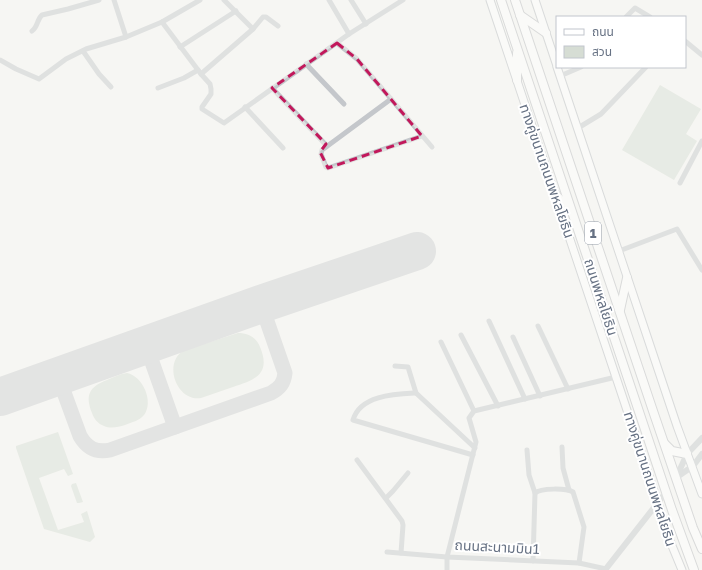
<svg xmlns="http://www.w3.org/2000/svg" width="702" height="570" viewBox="0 0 702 570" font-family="'Golos Text','Noto Sans Thai',sans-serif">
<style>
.green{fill:#d6ddd4}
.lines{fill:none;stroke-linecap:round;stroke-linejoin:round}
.taxiway{stroke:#ccced0;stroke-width:15}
.runway{stroke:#ccced0;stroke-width:38}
.secondary-casing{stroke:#b6babf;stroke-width:9}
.trunk-casing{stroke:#b7b9bd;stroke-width:10}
.minor{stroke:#c4c7cb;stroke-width:5}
.tertiary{stroke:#c4c7cb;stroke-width:6}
.secondary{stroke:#fff;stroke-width:7}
.trunk{stroke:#fff;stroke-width:8}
.marked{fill:none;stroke:#c2185b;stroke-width:3;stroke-dasharray:8 5;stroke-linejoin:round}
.labels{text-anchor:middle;stroke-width:4;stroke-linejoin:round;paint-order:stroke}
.shield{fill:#fff;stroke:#949ca8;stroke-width:1}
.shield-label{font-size:13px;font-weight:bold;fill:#667183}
.street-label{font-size:14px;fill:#667183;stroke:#fff}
</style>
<rect width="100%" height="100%" fill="#f6f6f3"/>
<g class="green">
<path d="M660,85L701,109L686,134L697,141L674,180L622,150Z"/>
<path d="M238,333C248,333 256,337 260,347C271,373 256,380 233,387C222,391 212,394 201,398C176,402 162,361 185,350Z"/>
<path d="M127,373C143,376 154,402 144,415C139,421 132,422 125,425C118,427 111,429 104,426C98,424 94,419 92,413C85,395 89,387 107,380C114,377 120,374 127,373Z"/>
<path d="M58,432L73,474L68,476L64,469L39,478L58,530L84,522L81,514L87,511L95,537L90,542L44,529L16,448V446Z"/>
<path d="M76,483L83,502L79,503H77L71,486L72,484Z"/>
</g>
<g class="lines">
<g class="taxiway">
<path d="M146,345L175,427"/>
<path d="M58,376L80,436C87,448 96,453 110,450L271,393C280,388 284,383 285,373L261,304"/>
</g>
<path class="runway" d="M0,397L261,304L417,251"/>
<defs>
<g id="secondary">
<path d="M490,0L658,503L668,536L682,570"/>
<path d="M535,0L557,66"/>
<path d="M557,67L677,426L702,494"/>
</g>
<g id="trunk">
<path d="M501,0L672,510L694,570"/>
<path d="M515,0L652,408L693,528L702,549"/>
<path d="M520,15L546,33"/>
<path d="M517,80V53"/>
<path d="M555,194L571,211"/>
<path d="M620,310L627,278"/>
<path d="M665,444L672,451L687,454"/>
</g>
</defs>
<use href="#secondary" class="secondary-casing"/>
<use href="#trunk" class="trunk-casing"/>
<g class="minor">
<path d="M114,0L126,37"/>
<path d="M224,0L253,29"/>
<path d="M329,0L349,34"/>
<path d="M351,0L366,24"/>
<path d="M626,17L635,8L650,17"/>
<path d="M162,22L201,74L210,84L211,89V94L202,107V109L224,123L349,34L403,0"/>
<path d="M32,31C38,27 37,19 42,15L68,9L99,0"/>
<path d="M685,41L702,55"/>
<path d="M337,43L357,59L432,147"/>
<path d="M180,47L236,11"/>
<path d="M83,51L99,74L111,87"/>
<path d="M0,60L16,69L39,79L66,59L86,49L126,37L162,22L200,0"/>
<path d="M306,64L344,104"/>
<path d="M201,74L253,29L263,17H266L278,26"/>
<path d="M560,76L581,67"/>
<path d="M158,88L184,78L198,70"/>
<path d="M272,88L327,146"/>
<path d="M391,99L322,150L321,154L326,167L328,168L422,136"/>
<path d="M245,107L283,148"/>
<path d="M578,128L601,114L646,67"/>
<path d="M680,183L702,141"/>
<path d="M619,251L677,229L702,270"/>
<path d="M489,321L525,399"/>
<path d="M538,326L568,389"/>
<path d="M461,335L498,406"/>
<path d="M513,337L540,396"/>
<path d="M441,342L474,411"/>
<path d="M395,366L408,367L416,393L475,448"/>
<path d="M416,393C395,394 360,395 353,420L473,455"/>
<path d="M562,447L563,468L569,490"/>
<path d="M527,450L529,475L535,493"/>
<path d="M357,460L402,521L403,525L401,553"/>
<path d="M386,498L393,491L408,473"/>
<path d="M387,552L447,557L579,563L606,569"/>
<path d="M533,561L535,493C541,488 566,488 573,492L584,527L579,563"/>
<path d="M447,570V557L476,442L469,418L474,411L616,377"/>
</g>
<g class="tertiary">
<path d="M677,477L693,466L702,454"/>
<path d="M676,478L687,454L702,438"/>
<path d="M605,570L667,491"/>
</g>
<use href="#secondary" class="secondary"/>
<use href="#trunk" class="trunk"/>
</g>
<path d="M0 0H702V570H0ZM337,43L357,59L422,136L328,168L320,152L326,144L272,88Z" fill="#f6f6f3" fill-opacity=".55" fill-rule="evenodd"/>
<path class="marked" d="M337,43L357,59L422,136L328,168L320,152L326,144L272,88Z"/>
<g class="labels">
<rect class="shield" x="585" y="222" width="16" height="22" rx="3"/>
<g class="shield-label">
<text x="593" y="238">1</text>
</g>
<g class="street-label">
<text transform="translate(547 171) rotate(71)" y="5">ทางคู่ขนานถนนพหลโยธิน</text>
<text transform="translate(601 297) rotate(72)" y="5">ถนนพหลโยธิน</text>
<text transform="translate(650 479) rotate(72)" y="5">ทางคู่ขนานถนนพหลโยธิน</text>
<text transform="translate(497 547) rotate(3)" y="5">ถนนสะนามบิน1</text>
</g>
</g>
<rect x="556" y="16" width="130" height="52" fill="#ffffff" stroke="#c2c6cd"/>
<rect x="564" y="29" width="20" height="6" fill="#ffffff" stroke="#c2c6cd"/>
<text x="592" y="36" font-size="12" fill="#667183">ถนน</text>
<rect x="564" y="46" width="20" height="12" fill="#d6ddd4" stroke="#c2c6cd"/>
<text x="592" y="56" font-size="12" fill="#667183">สวน</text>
</svg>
